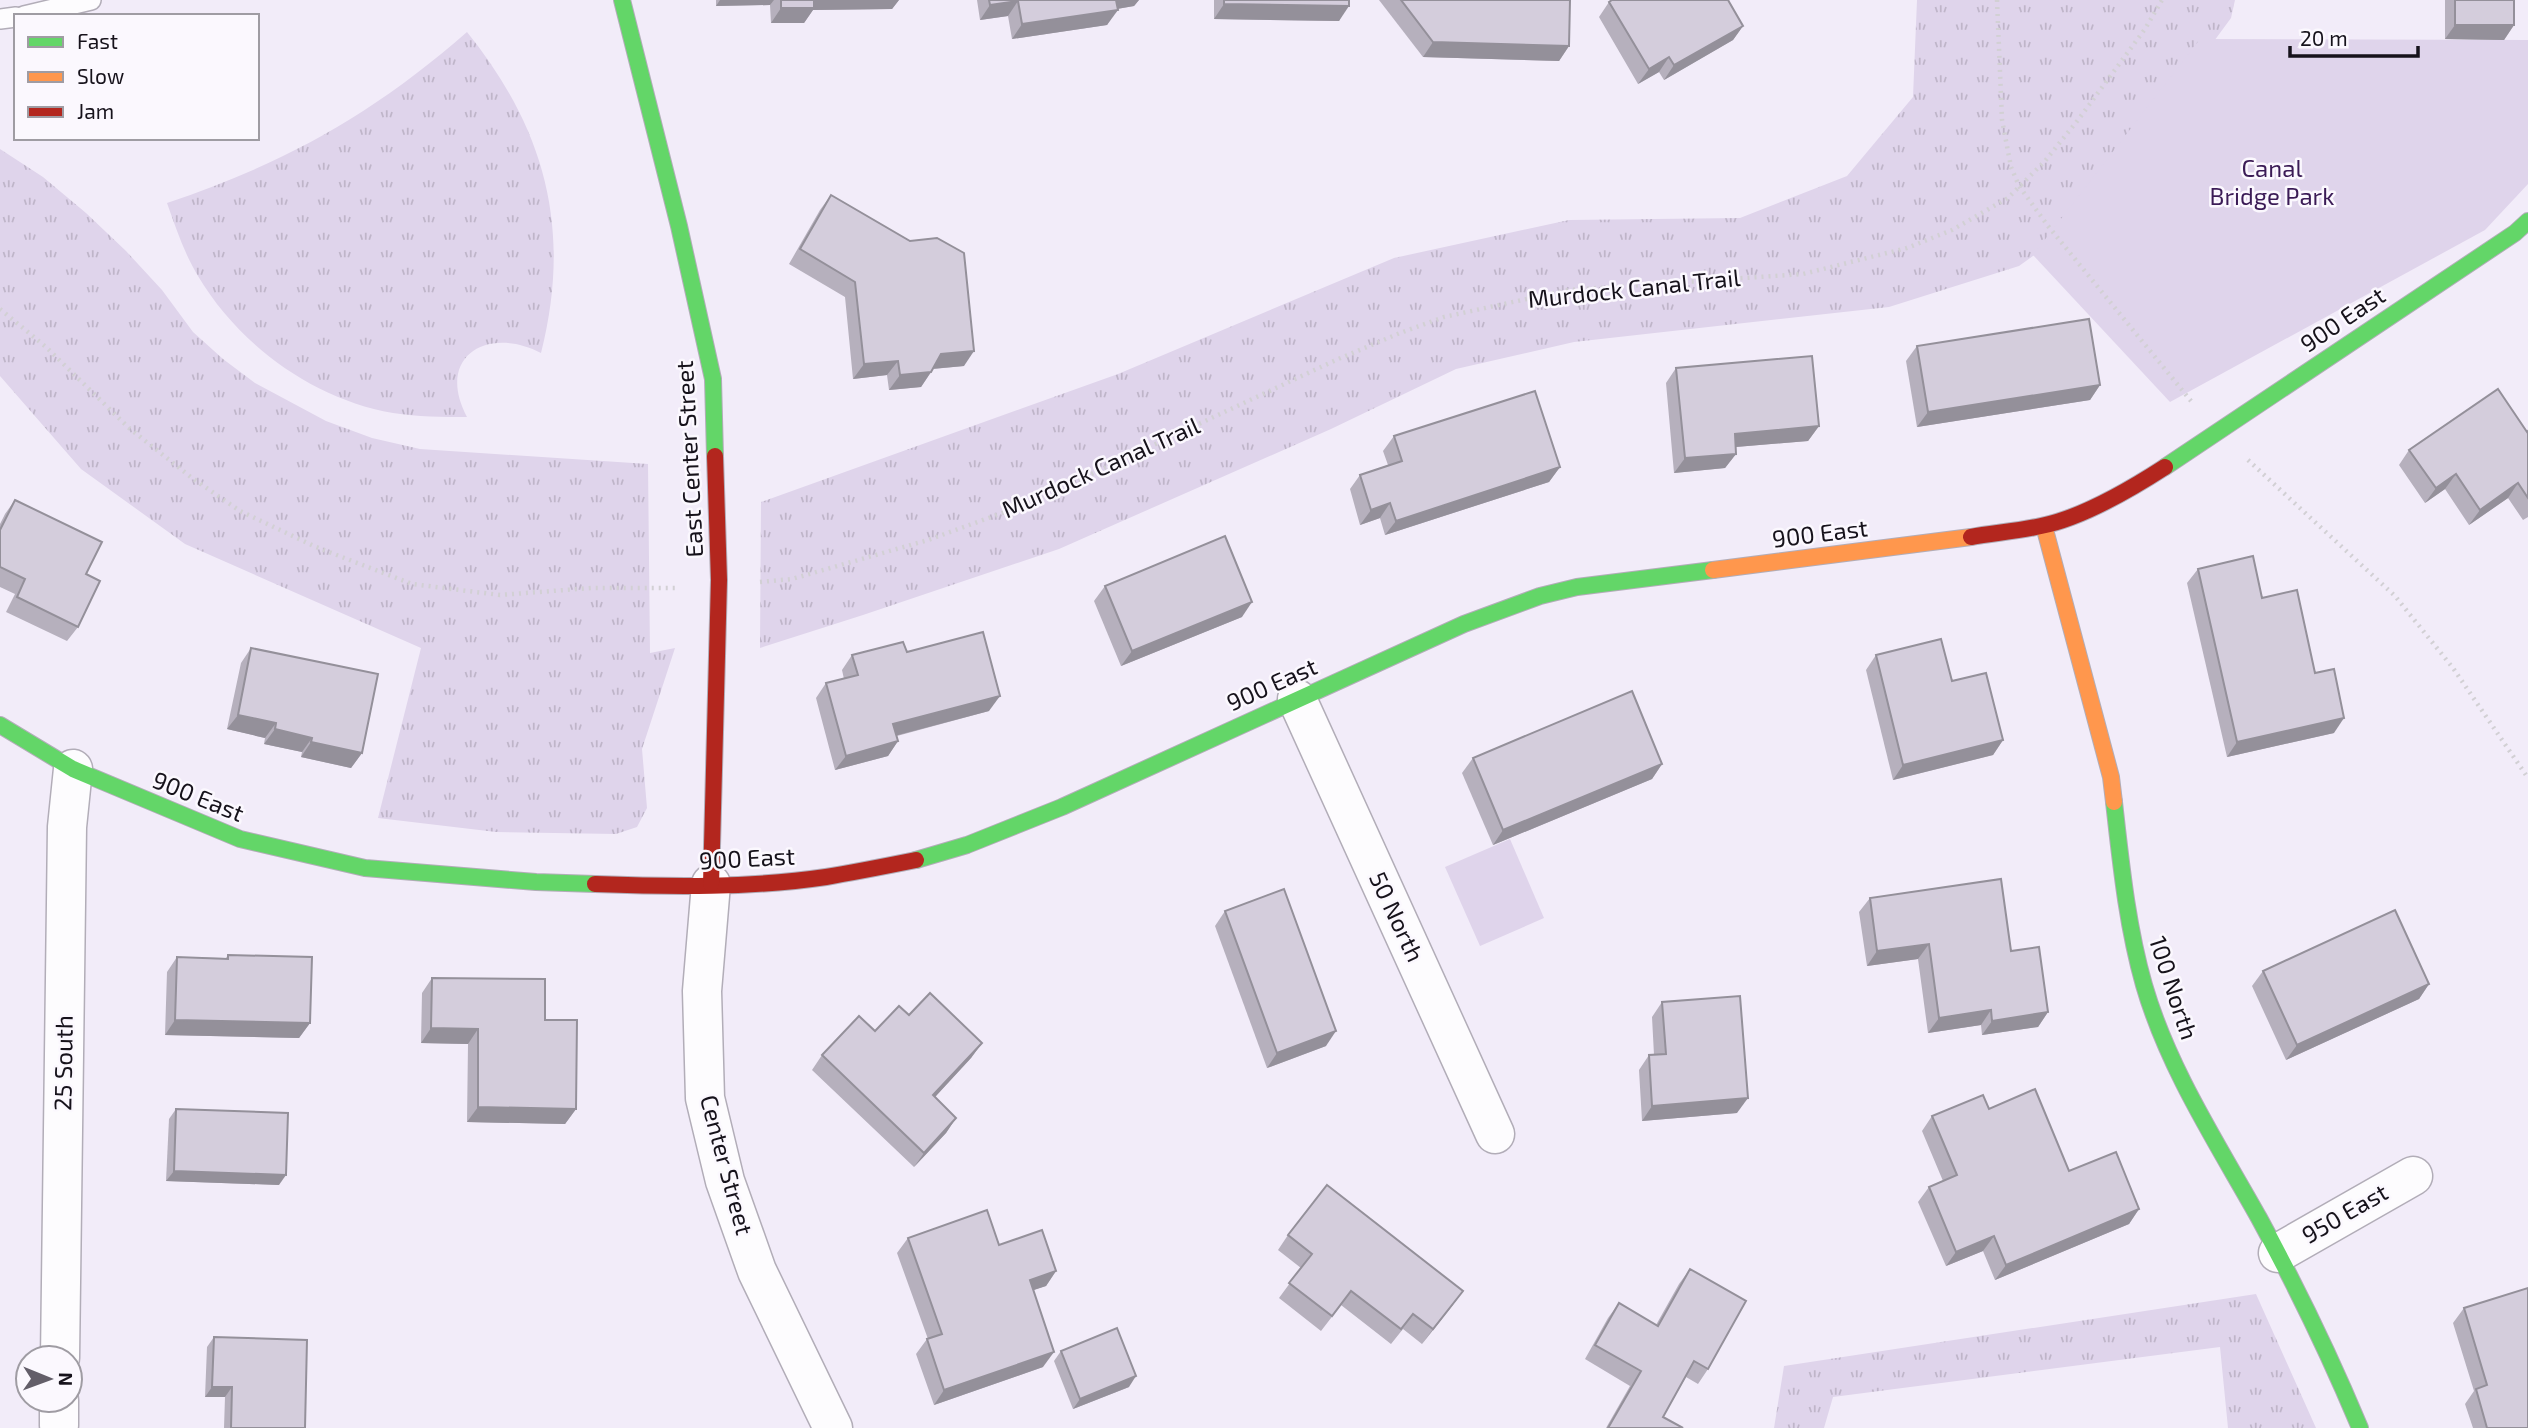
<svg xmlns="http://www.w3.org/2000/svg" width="2528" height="1428" viewBox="0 0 2528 1428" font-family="'Exo 2',sans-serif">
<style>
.grass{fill:url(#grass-tufts)}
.green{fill:#dfd4eb}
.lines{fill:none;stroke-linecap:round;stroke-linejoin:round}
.lane-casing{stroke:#b2adb8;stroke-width:22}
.street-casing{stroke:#b2adb8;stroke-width:41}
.fast-casing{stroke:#b2adb8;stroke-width:18}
.slow-casing{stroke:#b2adb8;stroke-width:18}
.jam-casing{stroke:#b2adb8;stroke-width:18}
.path{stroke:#d2d0d4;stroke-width:4.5;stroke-dasharray:2 5;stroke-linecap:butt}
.lane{stroke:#fdfcfe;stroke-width:19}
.street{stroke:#fdfcfe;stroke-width:38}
.fast{stroke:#63d668;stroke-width:16}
.slow{stroke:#ff974d;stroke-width:16}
.jam{stroke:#b3261e;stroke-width:16}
.wall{fill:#b6b0bd}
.shaded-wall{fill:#94909a}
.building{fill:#d4cddc;stroke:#94909a;stroke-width:2}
.labels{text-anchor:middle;stroke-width:5;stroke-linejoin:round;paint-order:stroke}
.park-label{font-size:24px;fill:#3b1b56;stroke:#fbf8fe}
.street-label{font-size:24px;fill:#16121b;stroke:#fbf8fe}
</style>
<defs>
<pattern id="grass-tufts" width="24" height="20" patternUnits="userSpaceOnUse" patternTransform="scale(1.75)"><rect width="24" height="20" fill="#dfd4eb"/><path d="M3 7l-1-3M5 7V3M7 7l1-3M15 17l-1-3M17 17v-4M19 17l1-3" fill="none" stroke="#bfb5c9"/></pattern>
</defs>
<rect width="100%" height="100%" fill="#f2ecf9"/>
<g class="grass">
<path d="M1917,0H2235L2231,18L2082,221L2019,266L1889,307L1574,342L1456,369L1331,429L1059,549L863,615L760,648L761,502L1118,374L1394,258L1569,220L1740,218L1847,176L1913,97Z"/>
<path d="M467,32C546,130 572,230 541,353C487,325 435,357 467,417C442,417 418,417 393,413C313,399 239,345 198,276C184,253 176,228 167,203C286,163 373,114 467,32Z"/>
<path d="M0,149L43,177L86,213L126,251L162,290L193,332L223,359L255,383L326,421L372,438L420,449L648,464L650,653L675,648L642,749L647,808L637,827L616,834L496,832L378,818L421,648L185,544L81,469L0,376Z"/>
<path d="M2256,1294L2316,1428H2228L2220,1347L1833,1397L1824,1428H1774L1784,1366Z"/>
</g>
<g class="green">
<path d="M2200,39L2528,40V184L2485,230L2170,402L2033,255Z"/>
<path d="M1510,839L1544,918L1480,946L1445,867Z"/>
</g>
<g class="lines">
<defs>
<g id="lane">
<path d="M24,16L91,0"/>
<path d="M0,19L16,17"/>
</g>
<g id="street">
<path d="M1297,699L1495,1134"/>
<path d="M711,884L702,991L705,1098L725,1181L757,1271L833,1428"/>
<path d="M2278,1253L2413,1176"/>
<path d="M60,1358L67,827L73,769"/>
<path d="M59,1425V1400"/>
</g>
<g id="fast">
<path d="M622,0L679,226L713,379L715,456"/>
<path d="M2165,467L2515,233L2528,221"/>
<path d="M0,725L73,769L240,839L365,868L536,882L595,884"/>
<path d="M2114,802C2121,864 2127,925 2144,985C2168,1068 2217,1143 2259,1218C2296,1286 2330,1356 2360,1428"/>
<path d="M916,860L967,845L1062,807L1464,624L1540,596L1577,587L1713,570"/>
</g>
<g id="slow">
<path d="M2044,526L2111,777L2114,802"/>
<path d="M1713,570L1971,537"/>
</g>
<g id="jam">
<path d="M1971,537C1994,533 2018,531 2041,526C2082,518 2131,489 2165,467"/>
<path d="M595,884C671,887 751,888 826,877C856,872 886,866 916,860"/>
<path d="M711,884L719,580L715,456"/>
</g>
</defs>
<use href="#lane" class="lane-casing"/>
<use href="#street" class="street-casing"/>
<use href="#fast" class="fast-casing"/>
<use href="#slow" class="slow-casing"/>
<use href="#jam" class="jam-casing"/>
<g class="path">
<path d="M1997,0L2002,120L2011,167L2019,186L2048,226L2191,401"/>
<path d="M0,309L46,347L129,428L192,478L240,511L316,547L412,584L500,595L591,588H678"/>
<path d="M2248,460L2395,596L2453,668L2528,778"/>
<path d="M760,582L792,579L928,540L1027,504L1336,360L1400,333L1444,317L1568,290L1803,274L1907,248L1952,230L2008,198L2045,161L2078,120L2145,29L2162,0"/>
</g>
<use href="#lane" class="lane"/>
<use href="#street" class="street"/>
<use href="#fast" class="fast"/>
<use href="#slow" class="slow"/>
<use href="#jam" class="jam"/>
</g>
<g class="wall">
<path d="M716,0H899L892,9L813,10L804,23H771L770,5L716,6Z"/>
<path d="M977,0H1139L1134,6L1117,9L1107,25L1012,39L1008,16L980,20Z"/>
<path d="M1214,0H1349L1339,21L1214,19Z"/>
<path d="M1379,0H1570L1569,46L1559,61L1423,57Z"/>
<path d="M2445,0H2514V25L2504,40L2445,39Z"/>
<path d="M1609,2L1743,26L1733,40L1664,80L1659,72L1638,84L1599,17Z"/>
<path d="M831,195L964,366L933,369L921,387L889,390L887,375L853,379L845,297L789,264L820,210Z"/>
<path d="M1917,346L2100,385L2090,400L1917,427L1906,361Z"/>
<path d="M1676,368L1819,426L1808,441L1735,447L1736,454L1725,468L1674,473L1666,383Z"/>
<path d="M2528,431V517L2523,520L2508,498L2469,525L2445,489L2425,503L2399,465L2409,450Z"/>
<path d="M1394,436L1560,467L1549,482L1385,535L1380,518L1360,525L1350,489L1360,475L1388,465L1383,451Z"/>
<path d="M15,500L86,574L78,627L67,641L6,612L15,594L0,587V524L5,514Z"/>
<path d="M2198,569L2262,598L2334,733L2227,757L2187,583Z"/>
<path d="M1105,586L1242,617L1121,666L1094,601Z"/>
<path d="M251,648L362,753L351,768L301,757L302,752L264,744L265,738L227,729L241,663Z"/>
<path d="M907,652L989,711L897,736L898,741L888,756L835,770L816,698L826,683L844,679L842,670L852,655Z"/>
<path d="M1876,655L1952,681L2003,740L1993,755L1893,780L1866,670Z"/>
<path d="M1473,758L1662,764L1652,779L1493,845L1462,773Z"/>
<path d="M1870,898L2011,951L2048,1012L2038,1027L1982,1035L1981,1025L1928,1033L1918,959L1867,966L1859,912Z"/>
<path d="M1225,911L1326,1046L1267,1068L1215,926Z"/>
<path d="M228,955L310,1023L299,1038L165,1035L167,972L177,957L226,958Z"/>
<path d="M2263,971L2429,984L2419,999L2286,1060L2252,986Z"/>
<path d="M432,978L545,1020L576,1109L565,1124L467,1122L468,1044L421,1043L422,993Z"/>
<path d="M1662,1002L1737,1113L1642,1121L1639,1070L1649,1055H1654L1652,1017Z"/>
<path d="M909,1015L982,1043L971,1058L935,1097L956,1118L946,1133L914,1167L812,1070L822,1055Z"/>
<path d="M176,1109L279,1185L166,1181L169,1119Z"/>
<path d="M1989,1109L2069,1171L2139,1209L2129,1224L1995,1280L1983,1251L1946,1266L1918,1202L1929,1187L1943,1181L1922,1131L1932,1116Z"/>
<path d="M1288,1235L1463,1291L1422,1344L1403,1329L1391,1344L1341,1305L1321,1331L1279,1298L1301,1268L1278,1250Z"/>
<path d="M908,1238L999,1245L1056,1271L1046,1286L1033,1290L1043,1367L934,1405L916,1354L927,1339H928L897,1253Z"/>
<path d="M1690,1269L1708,1369L1698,1384L1686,1377L1663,1417L1683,1428H1606L1630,1386L1585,1359L1608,1318L1619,1303L1656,1325L1679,1284Z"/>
<path d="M2464,1308L2528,1428H2473L2465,1404L2474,1391L2453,1323Z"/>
<path d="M214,1337L305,1428H224L225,1397H205L207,1347Z"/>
<path d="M1061,1351L1129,1387L1073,1409L1054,1361Z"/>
</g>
<g class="shaded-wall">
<path d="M720,0H774L770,5L716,6Z"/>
<path d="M811,0H899L892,9L813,10L804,23H771L781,8Z"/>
<path d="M1113,0H1139L1134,6L1105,11Z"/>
<path d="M1018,1L1008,16L980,20L990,5Z"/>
<path d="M1224,4L1349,6L1339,21L1214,19Z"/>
<path d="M1118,10L1107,25L1012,39L1022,24Z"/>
<path d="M2455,25H2514L2504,40L2445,39Z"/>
<path d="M1743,26L1733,40L1664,80L1674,65Z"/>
<path d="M1433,42L1569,46L1559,61L1423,57Z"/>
<path d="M1669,57L1659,72L1638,84L1649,69Z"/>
<path d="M974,351L964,366L931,369L941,354Z"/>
<path d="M898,361L887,375L853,379L864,364Z"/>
<path d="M931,372L921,387L889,390L900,375Z"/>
<path d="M2100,385L2090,400L1917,427L1928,412Z"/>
<path d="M1819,426L1808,441L1724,448L1735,434Z"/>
<path d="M1736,454L1725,468L1674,473L1685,458Z"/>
<path d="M1560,467L1549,482L1385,535L1396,521Z"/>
<path d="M2456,474L2445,489L2425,503L2436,488Z"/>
<path d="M2518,483L2508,498L2469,525L2480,510Z"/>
<path d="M1390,503L1380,518L1360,525L1371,510Z"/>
<path d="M1252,602L1242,617L1121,666L1132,651Z"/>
<path d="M1000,696L989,711L883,739L893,724Z"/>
<path d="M238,715L276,723L265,738L227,729Z"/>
<path d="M2344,718L2334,733L2227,757L2237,742Z"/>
<path d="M275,729L312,738L302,752L264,744Z"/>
<path d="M2003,740L1993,755L1893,780L1903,765Z"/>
<path d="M898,741L888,756L835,770L846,756Z"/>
<path d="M311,742L362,753L351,768L301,757Z"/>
<path d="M1662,764L1652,779L1493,845L1503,830Z"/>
<path d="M1929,944L1918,959L1867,966L1877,951Z"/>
<path d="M2429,984L2419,999L2286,1060L2297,1045Z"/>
<path d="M1991,1010L1981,1025L1928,1033L1939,1018Z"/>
<path d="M2048,1012L2038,1027L1982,1035L1992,1021Z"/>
<path d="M175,1020L310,1023L299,1038L165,1035Z"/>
<path d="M431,1028L478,1029L468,1044L421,1043Z"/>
<path d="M1336,1031L1326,1046L1267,1068L1277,1053Z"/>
<path d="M982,1043L971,1058L923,1110L933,1095Z"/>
<path d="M1748,1098L1737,1113L1642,1121L1652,1106Z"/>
<path d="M478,1107L576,1109L565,1124L467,1122Z"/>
<path d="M956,1118L946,1133L914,1167L924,1153Z"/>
<path d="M174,1171L286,1175L279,1185L166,1181Z"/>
<path d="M2139,1209L2129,1224L1995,1280L2006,1265Z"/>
<path d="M1994,1236L1983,1251L1946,1266L1956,1252Z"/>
<path d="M1056,1271L1046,1286L1019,1295L1030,1280Z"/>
<path d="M1463,1291L1452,1306L1422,1344L1433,1329Z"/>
<path d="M1054,1352L1043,1367L934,1405L944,1390Z"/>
<path d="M1136,1376L1129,1387L1073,1409L1080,1399Z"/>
<path d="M212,1387H232L225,1397H205Z"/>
</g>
<g class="building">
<rect x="781" y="0" width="33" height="8"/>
<path d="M989,0H1116L1118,10L1022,24L1018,1L990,5Z"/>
<path d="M1224,0H1349V6L1224,4Z"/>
<path d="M1401,0H1570L1569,46L1433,42Z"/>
<path d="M1612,0H1728L1743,26L1674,65L1669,57L1649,69L1609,2Z"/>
<rect x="2455" y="0" width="59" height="25"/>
<path d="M831,195L910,241L937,238L964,253L974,351L941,354L931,372L900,375L898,361L864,364L855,282L800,249Z"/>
<path d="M2089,319L2100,385L1928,412L1917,346Z"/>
<path d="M1812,356L1819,426L1735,434L1736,454L1685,458L1676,368Z"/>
<path d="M2498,389L2527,432L2528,431V498L2518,483L2480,510L2456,474L2436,488L2409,450Z"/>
<path d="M1535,391L1560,467L1396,521L1390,503L1371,510L1360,475L1402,461L1394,436Z"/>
<path d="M15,500L102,542L86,574L100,581L78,627L17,597L25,579L0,567V530Z"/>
<path d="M1225,536L1252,602L1132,651L1105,586Z"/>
<path d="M2253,556L2262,598L2297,590L2315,673L2334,669L2344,718L2237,742L2198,569Z"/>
<path d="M983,632L1000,696L893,724L898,741L846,756L826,683L858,675L852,655L903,642L907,652Z"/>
<path d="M1941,639L1952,681L1986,673L2003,740L1903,765L1876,655Z"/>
<path d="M251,648L378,674L362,753L311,742L312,738L275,729L276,723L238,715Z"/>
<path d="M1632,691L1662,764L1503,830L1473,758Z"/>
<path d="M2001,879L2011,951L2039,947L2048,1012L1992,1021L1991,1010L1939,1018L1929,944L1877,951L1870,898Z"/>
<path d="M1284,889L1336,1031L1277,1053L1225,911Z"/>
<path d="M2395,910L2429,984L2297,1045L2263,971Z"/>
<path d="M228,955L312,957L310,1023L175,1020L177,957L228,959Z"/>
<path d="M432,978L545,979V1020H577L576,1109L478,1107V1029L431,1028Z"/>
<path d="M930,993L982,1043L933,1095L956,1118L924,1153L822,1055L859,1016L875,1031L899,1006L909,1015Z"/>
<path d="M1740,996L1748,1098L1652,1106L1649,1055L1666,1054L1662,1002Z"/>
<path d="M2035,1089L2069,1171L2116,1152L2139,1209L2006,1265L1994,1236L1956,1252L1929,1187L1957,1175L1932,1116L1983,1095L1989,1109Z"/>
<path d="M176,1109L288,1113L286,1175L174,1171Z"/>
<path d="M1327,1185L1463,1291L1433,1329L1413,1314L1401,1329L1351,1291L1332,1316L1289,1283L1312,1254L1288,1235Z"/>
<path d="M987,1210L999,1245L1042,1230L1056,1271L1030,1280L1054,1352L944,1390L927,1339L942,1334L908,1238Z"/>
<path d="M1690,1269L1746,1301L1708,1369L1694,1361L1663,1417L1683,1428H1608L1641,1371L1595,1345L1619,1303L1658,1326Z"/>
<path d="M2528,1288V1428H2487L2476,1389L2487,1385L2464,1308Z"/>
<path d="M1117,1328L1136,1376L1080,1399L1061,1351Z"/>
<path d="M214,1337L307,1340L305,1428H231L232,1387H212Z"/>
</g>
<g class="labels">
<g class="park-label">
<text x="2272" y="177">Canal<tspan x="2272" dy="28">Bridge Park</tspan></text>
</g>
<g class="street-label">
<text transform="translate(1634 289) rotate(-6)" y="8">Murdock Canal Trail</text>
<text transform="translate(2343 320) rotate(-34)" y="8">900 East</text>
<text transform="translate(690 459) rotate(-93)" y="8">East Center Street</text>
<text transform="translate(1101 468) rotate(-24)" y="8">Murdock Canal Trail</text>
<text transform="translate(1820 534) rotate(-7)" y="8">900 East</text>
<text transform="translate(1272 685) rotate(-24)" y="8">900 East</text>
<text transform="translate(198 797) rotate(22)" y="8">900 East</text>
<text transform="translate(747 859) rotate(-3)" y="8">900 East</text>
<text transform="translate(1396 917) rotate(65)" y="8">50 North</text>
<text transform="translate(2173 988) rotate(72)" y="8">100 North</text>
<text transform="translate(64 1063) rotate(-89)" y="8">25 South</text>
<text transform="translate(726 1165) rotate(75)" y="8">Center Street</text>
<text transform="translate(2345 1214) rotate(-30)" y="8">950 East</text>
</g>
</g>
<rect x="14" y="14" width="245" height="126" fill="#fbf8fe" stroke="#9f9ca3" stroke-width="2"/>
<rect x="28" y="37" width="35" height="10" fill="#63d668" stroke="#9f9ca3" stroke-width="2"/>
<text x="77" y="49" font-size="21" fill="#16121b">Fast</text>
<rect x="28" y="72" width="35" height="10" fill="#ff974d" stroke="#9f9ca3" stroke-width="2"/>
<text x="77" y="84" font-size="21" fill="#16121b">Slow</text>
<rect x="28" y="107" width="35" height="10" fill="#b3261e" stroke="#9f9ca3" stroke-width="2"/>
<text x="77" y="119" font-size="21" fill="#16121b">Jam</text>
<g transform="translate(49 1379) rotate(91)"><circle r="33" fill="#fbf8fe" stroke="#9f9ca3" stroke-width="2"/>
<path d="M0-5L12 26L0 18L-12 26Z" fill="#635e69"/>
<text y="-10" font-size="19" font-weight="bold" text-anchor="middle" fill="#16121b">N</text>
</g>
<path d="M2290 46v10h128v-10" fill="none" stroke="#16121b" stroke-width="3.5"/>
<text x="2300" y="46" font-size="21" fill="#16121b" stroke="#fbf8fe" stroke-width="5" paint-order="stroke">20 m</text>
</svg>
